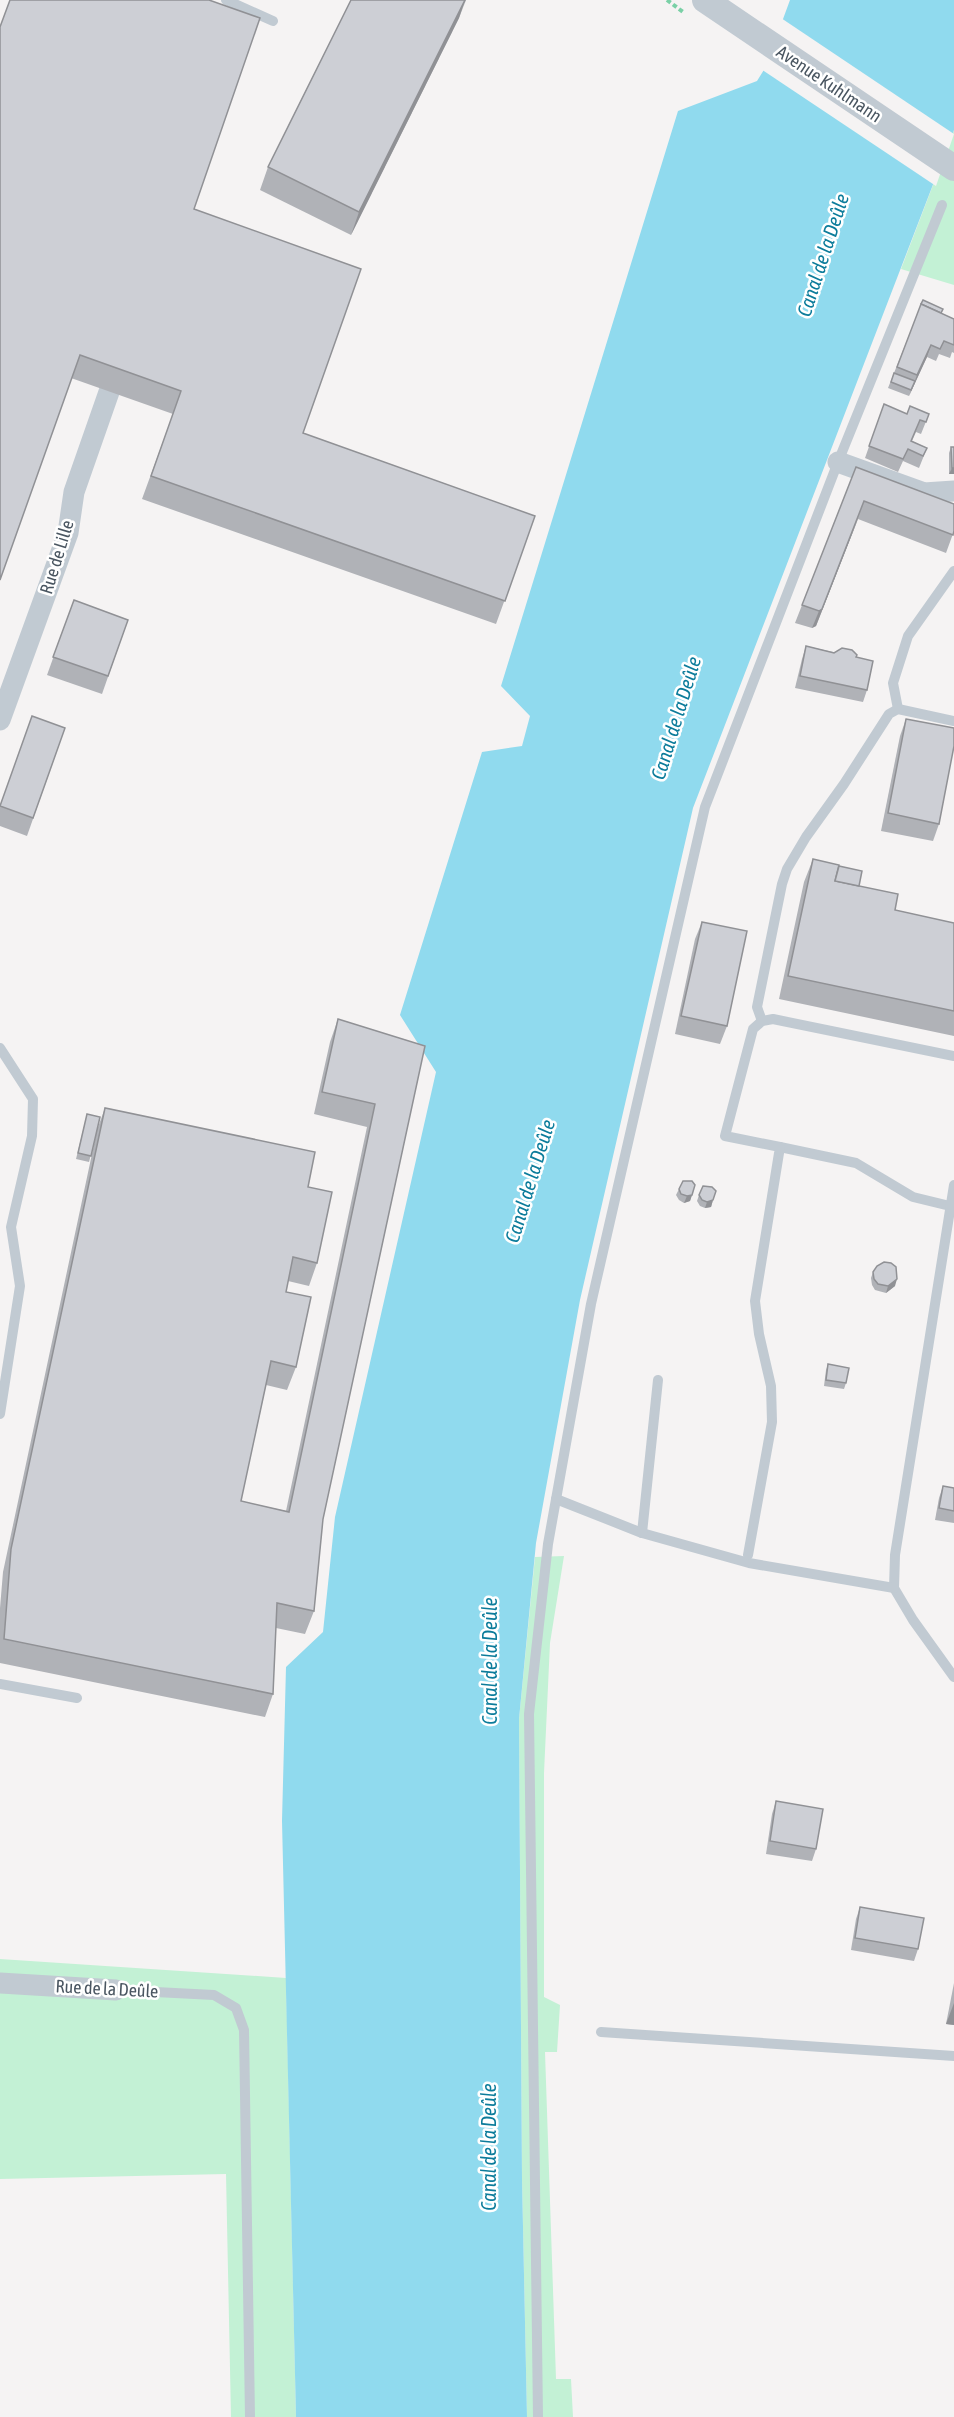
<svg xmlns="http://www.w3.org/2000/svg" width="954" height="2417" viewBox="0 0 954 2417" font-family="'Asap Condensed',sans-serif">
<style>
.green{fill:#c3f1d5}
.water{fill:#90daee}
.pier{fill:#f5f3f3}
.lines{fill:none;stroke-linecap:round;stroke-linejoin:round}
.path{stroke:#7ad0a6;stroke-width:4;stroke-dasharray:4.5 3;stroke-linecap:butt}
.service{stroke:#c1cad2;stroke-width:10}
.minor{stroke:#c1cad2;stroke-width:21}
.tertiary{stroke:#c1cad2;stroke-width:26}
.wall{fill:#b0b2b7}
.shaded-wall{fill:#909195}
.building{fill:#cdcfd5;stroke:#909195;stroke-width:1.5}
.labels{text-anchor:middle;stroke-width:5;stroke-linejoin:round;paint-order:stroke}
.street-label{font-size:18px;fill:#4a5661;stroke:#fff}
.water-label{font-size:20px;font-style:italic;fill:#0c7c9b;stroke:#fff}
</style>
<rect width="100%" height="100%" fill="#f5f3f3"/>
<g class="green">
<path d="M954,130V285L901,269Z"/>
<path d="M564,1556L550,1643L544,1773V1997L560,2005L557,2052H545L556,2379H571L573,2417H527L522,2179L519,1719L535,1557Z"/>
<path d="M0,1959L286,1978L296,2417H231L226,2174L0,2179Z"/>
</g>
<path class="water" d="M790,0H954V130L693,808L580,1300L536,1543L519,1719L522,2179L527,2417H296L282,1821L286,1667L323,1632L335,1517L436,1072L400,1015L482,752L522,746L530,716L501,686L678,111L757,81L765,68Z"/>
<path class="pier" d="M781,18L954,134L936,186L761,69Z"/>
<g class="lines">
<path class="path" d="M667,0L683,12"/>
<g class="service">
<path d="M226,0L273,21"/>
<path d="M898,709L893,683L908,636L954,571"/>
<path d="M762,1021L757,1007L782,884L787,869L806,837L844,784L889,714L898,709L954,721"/>
<path d="M0,1048L33,1099L32,1136L11,1227L20,1286L0,1414"/>
<path d="M780,1147L856,1163L913,1197L950,1206"/>
<path d="M954,1185L895,1555L894,1588L913,1620L954,1677"/>
<path d="M556,1499L642,1533L749,1563L894,1588"/>
<path d="M642,1533L658,1380"/>
<path d="M748,1555L772,1422L771,1386L759,1334L755,1301L780,1147L725,1136L753,1029L762,1021L773,1019L954,1056"/>
<path d="M0,1684L77,1698"/>
<path d="M116,1990L214,1995L236,2008L244,2030L250,2417"/>
<path d="M601,2032L954,2056"/>
<path d="M538,2417L529,1714L548,1544L591,1304L705,807L838,462L942,205"/>
</g>
<g class="minor">
<path d="M838,462L924,493L954,491"/>
<path d="M0,720L68,533L74,492L109,392"/>
<path d="M0,1983L116,1990"/>
</g>
<path class="tertiary" d="M705,0L954,168"/>
</g>
<g class="wall">
<path d="M351,0H466L459,18L351,235L260,190L268,167Z"/>
<path d="M0,27L194,209L303,433L535,516L496,624L142,499L173,414L71,378Z"/>
<path d="M923,300L941,313L954,319V353L952,352L950,358L939,354L936,361L927,357L909,396L888,388Z"/>
<path d="M884,404L907,414H929L921,434L916,432L912,441L927,448L919,468L903,461L898,472L865,458Z"/>
<path d="M951,447L954,474H949V453Z"/>
<path d="M856,467L954,531L946,553L858,519L816,626L812,628L795,623Z"/>
<path d="M74,600L128,620L102,694L47,675Z"/>
<path d="M806,646L856,657L867,690L863,702L795,688L802,659Z"/>
<path d="M906,719L939,824L933,841L881,831L900,736Z"/>
<path d="M65,728L27,836L0,826V806Z"/>
<path d="M813,859L839,866L859,886L895,910L954,923V1036L779,999L804,882Z"/>
<path d="M702,922L727,1026L720,1044L675,1034L695,939Z"/>
<path d="M338,1019L425,1046L323,1519L314,1611L305,1634L276,1628L273,1694L265,1717L0,1663V1608L3,1572L96,1135L89,1162L76,1159L87,1114L97,1130L105,1108L308,1187L317,1263L309,1286L288,1281L286,1292L296,1367L287,1390L266,1385L241,1501L286,1511L367,1127L314,1114L330,1042Z"/>
<path d="M679,1189L692,1195L690,1201L684,1203L679,1200L676,1195Z"/>
<path d="M699,1195L713,1200L711,1207L705,1208L700,1206L697,1201Z"/>
<path d="M873,1272L895,1286L886,1293L875,1290L872,1285L871,1278Z"/>
<path d="M828,1364L846,1383L844,1389L824,1386L826,1370Z"/>
<path d="M943,1486L954,1488V1523L935,1520L939,1498Z"/>
<path d="M776,1801L816,1849L812,1861L766,1854L772,1814Z"/>
<path d="M860,1907L918,1949L914,1961L851,1950L856,1919Z"/>
<path d="M954,1983V2025L946,2024Z"/>
</g>
<g class="shaded-wall">
<path d="M465,0L459,18L351,235L359,212Z"/>
<path d="M931,345L927,357L909,396L917,375Z"/>
<path d="M952,468H954V474H949Z"/>
<path d="M858,519L816,626L812,628L819,611Z"/>
<path d="M692,1195L690,1201L684,1203L687,1196Z"/>
<path d="M713,1200L711,1207L705,1208L707,1202Z"/>
<path d="M897,1279L895,1286L886,1293L888,1286Z"/>
<path d="M954,2003V2025L946,2024Z"/>
</g>
<g class="building">
<path d="M10,0H209L260,18L194,209L361,269L303,433L535,516L505,601L151,476L181,391L80,355L0,580V27Z"/>
<path d="M351,0H465L359,212L268,167Z"/>
<path d="M923,300L943,309L941,313L921,304Z"/>
<path d="M921,304L954,319V345L944,341L940,349L931,345L917,375L897,367Z"/>
<path d="M894,373L915,381L911,390L891,382Z"/>
<path d="M884,404L907,414L910,406L929,414L926,422L920,420L911,441L927,448L923,456L908,449L903,459L869,446Z"/>
<path d="M951,447H954V468H952Z"/>
<path d="M856,467L954,504V531L953,535L864,501L822,609L819,611L802,605Z"/>
<path d="M74,600L128,620L108,676L53,657Z"/>
<path d="M806,646L834,653L842,648L852,650L857,655L856,657L873,661L867,690L800,676Z"/>
<path d="M32,716L65,728L33,818L0,806Z"/>
<path d="M906,719L954,728V746L939,824L888,813Z"/>
<path d="M813,859L839,865L835,881L898,894L895,910L954,923V1011L788,976Z"/>
<path d="M839,866L862,871L859,886L835,881Z"/>
<path d="M702,922L747,931L727,1026L681,1016Z"/>
<path d="M338,1019L425,1046L323,1519L314,1611L277,1603L273,1694L4,1639L11,1549L105,1108L315,1152L308,1187L332,1192L317,1263L293,1257L286,1292L311,1297L296,1367L271,1361L241,1501L289,1512L375,1104L322,1092Z"/>
<path d="M87,1114L100,1117L91,1156L78,1153Z"/>
<path d="M683,1181H692L695,1185L692,1195L687,1196L681,1194L679,1189Z"/>
<path d="M703,1186L712,1187L716,1191L713,1200L707,1202L702,1200L699,1195Z"/>
<path d="M884,1262L891,1263L896,1267L897,1279L888,1286L878,1284L874,1279L873,1272L877,1266Z"/>
<path d="M828,1364L849,1368L846,1383L826,1380Z"/>
<path d="M943,1486L954,1488V1511L939,1508Z"/>
<path d="M776,1801L823,1809L816,1849L770,1841Z"/>
<path d="M860,1907L924,1918L918,1949L855,1938Z"/>
</g>
<g class="labels">
<g class="street-label">
<text transform="translate(829 84) rotate(34)" y="6">Avenue Kuhlmann</text>
<text transform="translate(57 557) rotate(-73)" y="6">Rue de Lille</text>
<text transform="translate(107 1989) rotate(3)" y="6">Rue de la Deûle</text>
</g>
<g class="water-label">
<text transform="translate(823 255) rotate(-72)" y="7">Canal de la Deûle</text>
<text transform="translate(676 718) rotate(-73)" y="7">Canal de la Deûle</text>
<text transform="translate(530 1181) rotate(-73)" y="7">Canal de la Deûle</text>
<text transform="translate(490 1661) rotate(-90)" y="7">Canal de la Deûle</text>
<text transform="translate(489 2147) rotate(-90)" y="7">Canal de la Deûle</text>
</g>
</g>
</svg>
